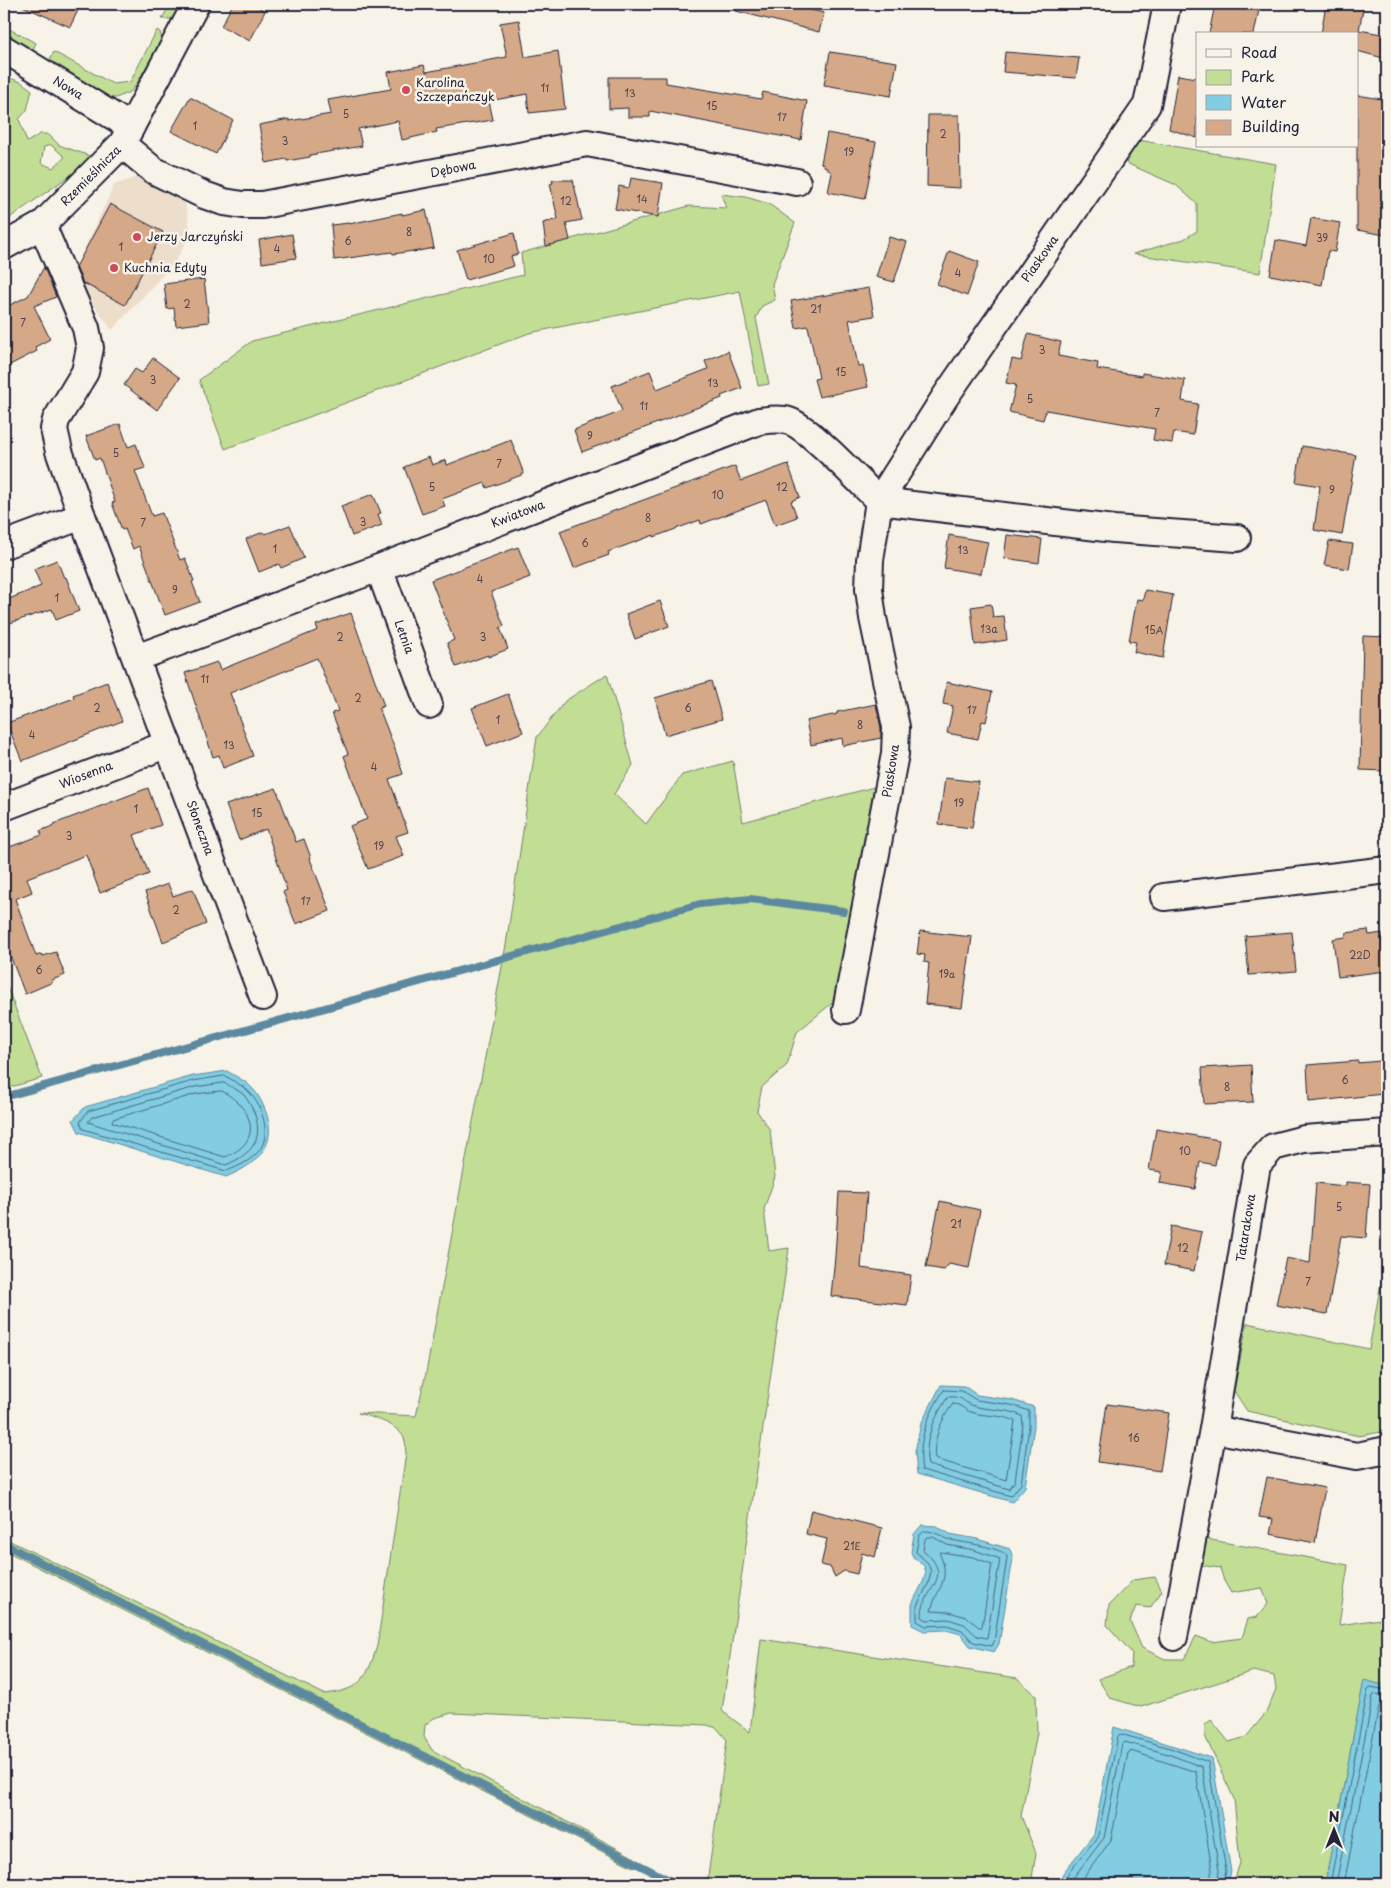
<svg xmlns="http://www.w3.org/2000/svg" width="1391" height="1888" viewBox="0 0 1391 1888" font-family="'Playpen Sans',sans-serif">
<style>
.built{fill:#edddcb}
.green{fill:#c2de95;stroke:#728068;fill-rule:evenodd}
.water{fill:#82cde2;stroke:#5c899f}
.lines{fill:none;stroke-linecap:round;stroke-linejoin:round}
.shore{stroke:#48667e;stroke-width:1}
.stream{stroke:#5c899f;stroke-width:8}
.building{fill:#d5a987;stroke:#22223b}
.street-casing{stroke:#22223b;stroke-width:30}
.street{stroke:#f7f3e8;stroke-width:26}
.poi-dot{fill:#d1495b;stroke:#f7f3e8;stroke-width:2}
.labels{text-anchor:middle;stroke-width:5;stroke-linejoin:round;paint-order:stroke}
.number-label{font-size:10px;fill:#4f444e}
.poi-label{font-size:12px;fill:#22223b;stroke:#f7f3e8;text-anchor:start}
.street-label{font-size:12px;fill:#22223b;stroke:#f7f3e8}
</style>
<rect width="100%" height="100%" fill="#f7f3e8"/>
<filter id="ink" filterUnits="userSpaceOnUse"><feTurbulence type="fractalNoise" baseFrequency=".02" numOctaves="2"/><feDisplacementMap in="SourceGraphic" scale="10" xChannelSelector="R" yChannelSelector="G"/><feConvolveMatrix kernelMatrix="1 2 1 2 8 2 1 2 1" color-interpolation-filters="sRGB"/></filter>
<g filter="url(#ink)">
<path class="built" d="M143,175L184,197L191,234L174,263L112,330L79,285L78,263L114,185Z"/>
<g class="green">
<path d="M170,4H182L173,19H162Z"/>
<path d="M7,28L36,43L30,56L4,39Z"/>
<path d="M157,30L160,32L162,40L136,85L130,92L116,98H108L47,64L54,52L113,84L130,82Z"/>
<path d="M4,76L21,82L32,90L27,110L19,119L27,142L40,134H48L59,145L90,156L82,167L4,222ZM51,145L65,157L53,168L41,163L44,147Z"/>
<path d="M1138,140L1276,164L1260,273L1133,254L1184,239L1197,231V204L1176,185L1126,163Z"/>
<path d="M721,194L746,197L769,204L795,223L772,284L775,300L762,306L756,318L769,384L758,386L740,291L529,333L225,449L199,380L252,341L523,275L521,253L689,206L726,208Z"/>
<path d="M607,674L633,765L614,794L646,824L682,775L733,761L743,822L874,787L848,923L837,999L797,1032L787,1065L762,1087L757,1111L770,1130L775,1177L764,1209L769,1251L789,1248L722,1711L750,1732L761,1639L1017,1678L1036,1695L1037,1733L1021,1816L1036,1853L1031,1884H707L727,1740L717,1728L707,1725L452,1713L434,1718L425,1725L424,1737L432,1750L637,1859L633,1867L4,1550V1538L324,1694C361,1690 367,1679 377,1646L406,1453C405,1449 406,1444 405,1441C400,1423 372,1418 358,1413L416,1416L426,1373L506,945L537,737L565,701Z"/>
<path d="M4,979L42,1078L4,1089Z"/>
<path d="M1387,1249V1431L1359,1436L1247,1411L1234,1391L1247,1323L1369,1349Z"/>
<path d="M1206,1539L1348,1565L1339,1625L1387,1618V1686L1364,1681L1325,1884H1233L1240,1863L1234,1799L1205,1736V1725L1211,1720L1229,1742L1246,1737L1266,1713L1276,1689L1274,1676L1254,1671L1141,1707L1110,1698L1098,1679L1131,1667L1132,1653L1107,1625L1109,1605L1133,1580L1155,1577L1162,1591L1150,1608L1136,1606L1130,1621L1142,1648L1165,1659H1184L1196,1636L1212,1642L1242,1638L1248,1619L1257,1617L1268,1604L1262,1588L1231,1593L1224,1581L1220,1568L1200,1565Z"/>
</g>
<g class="water">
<path d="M227,1071C235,1076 246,1081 252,1088C259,1095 264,1106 267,1115C277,1149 254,1165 226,1177L79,1132L73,1120L85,1107L193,1076Z"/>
<path d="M941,1385L964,1386L977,1395L1012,1400L1034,1407V1426L1025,1487L1012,1502L917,1474L915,1451L921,1424Z"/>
<path d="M922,1525L936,1526L950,1534L977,1539L1010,1549L1013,1558L999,1644L994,1652L970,1646L961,1634L946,1630L924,1631L912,1625V1604L923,1582L926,1572L924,1566L913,1557L911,1552L914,1534Z"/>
<path d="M1364,1680L1387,1686V1884H1325Z"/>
<path d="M1114,1727L1212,1758L1231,1872L1227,1884H1060L1063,1873L1094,1834Z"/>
</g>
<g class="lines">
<g class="shore">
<path d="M225,1076C232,1080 242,1085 248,1091C261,1103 271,1131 261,1148C253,1160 238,1167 226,1171L83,1129L80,1122L88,1111L193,1081Z"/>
<path d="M224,1083C230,1086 238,1090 244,1095C248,1100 253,1109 255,1115C264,1142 249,1155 226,1165L88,1122L92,1117L195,1087Z"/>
<path d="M222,1091C253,1108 265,1141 225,1157L112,1122L113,1119L196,1094Z"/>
<path d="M944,1390L962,1391L976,1400L1011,1405L1029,1411V1426L1021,1484L1011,1496L922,1470C917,1441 928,1414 944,1390Z"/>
<path d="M948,1397C965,1396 961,1402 974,1406C990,1411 1007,1408 1022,1416L1023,1425L1015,1481L1009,1489L928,1465C923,1441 935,1416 948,1397Z"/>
<path d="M953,1404C961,1404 964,1410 971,1412C985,1417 1002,1414 1015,1421L1006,1480L935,1459C932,1442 942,1417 953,1404Z"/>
<path d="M925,1531C937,1531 940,1537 951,1540C970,1544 989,1545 1006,1554L1007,1558L994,1642L992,1646L973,1642L962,1630L947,1625L926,1626L917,1621V1606L928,1584L931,1572L928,1563L916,1552L919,1536Z"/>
<path d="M927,1537H933L947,1545L974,1550L1000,1559L987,1638L977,1636L964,1624L948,1619L927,1620L922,1617C921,1588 957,1579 923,1550L925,1540Z"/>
<path d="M941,1552L973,1557L992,1564L982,1627H979L966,1617L949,1612L931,1611C936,1589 952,1580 940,1555Z"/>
<path d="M1065,1884L1067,1875L1098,1836L1118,1736L1120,1734L1170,1748L1208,1762L1226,1871L1223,1884"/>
<path d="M1072,1884L1073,1878L1104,1838L1122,1744L1125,1742L1168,1754L1202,1767L1219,1871L1217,1884"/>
<path d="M1079,1884L1111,1840L1128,1753L1131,1751L1196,1772L1212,1870L1209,1884"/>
<path d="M1330,1884L1368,1689L1370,1687L1387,1690"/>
<path d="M1336,1884L1373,1696L1375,1694L1387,1696"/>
<path d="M1344,1884L1379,1706L1381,1704H1387"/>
</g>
<g class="stream">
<path d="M4,1097L700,904L750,899L844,911"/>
<path d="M4,1544L677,1884"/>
</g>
</g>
<g class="building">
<path d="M18,4H81L70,27Z"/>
<path d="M233,4H253L265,11L250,41L221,26Z"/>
<path d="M737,4H785L824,13L819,32L736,11Z"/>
<path d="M1215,4H1226L1259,10L1254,34H1209Z"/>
<path d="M1326,4H1364L1359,30L1387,35V59L1357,51V34H1321Z"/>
<path d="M519,20L525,57L558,51L565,109L529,113L527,94L489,101L493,120L436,129L437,132L402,140L398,121L358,129L362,146L310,155V157L287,161L286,159L266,163L259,125L289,119V121L331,114L328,100L391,89L388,72L424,65L426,72L507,57L500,23Z"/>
<path d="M830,52L897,62L891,96L824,85Z"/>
<path d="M1005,52L1079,58L1076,78L1003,72Z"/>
<path d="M1178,75L1197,78V138L1169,129Z"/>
<path d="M609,77H666V83L761,99L763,92L807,101L801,140L650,111V117H628V108L609,109Z"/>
<path d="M1357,95L1387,100V224L1385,235L1357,230Z"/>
<path d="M190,97L233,120L216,154L171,131Z"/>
<path d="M928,115H959L960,188L927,186Z"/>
<path d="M827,133L876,142L865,199L828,192L832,173L821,163Z"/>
<path d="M631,178L663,183L658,217L615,209L619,186L629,188Z"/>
<path d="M552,180H573L582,220L566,223L570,240L546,246L543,223L558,219L550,184L553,183Z"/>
<path d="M110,204L163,232L125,305L83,283L76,267Z"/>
<path d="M426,210L434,248L413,252V251L393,254L392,252L334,260L331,225L349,223V224L402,213V215Z"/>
<path d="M1311,218L1340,223L1335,252L1328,251L1322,285L1270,275L1276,240L1306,246Z"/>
<path d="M514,233L518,254L511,256L514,266L466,280L457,250Z"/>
<path d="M292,234L296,258L262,263L259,240Z"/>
<path d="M889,237L907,242L894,282L876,277Z"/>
<path d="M949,251L979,262L967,296L937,284Z"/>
<path d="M44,267L56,297L34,306L50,339L35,347L37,351L4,368V308L28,296Z"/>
<path d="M204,279L209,322L176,326L174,308L167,309L164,284Z"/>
<path d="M869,288L874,316L849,320L858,366H863L868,387L819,397L814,379L819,378L808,326L796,328L791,301Z"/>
<path d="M1028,334L1061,342L1058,356L1098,363L1097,369L1142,376V373L1185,380L1182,401L1198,404L1193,435L1174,432L1172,443L1153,440L1155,429L1046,410L1043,420L1009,412L1016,385L1006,383L1012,359L1021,361Z"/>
<path d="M728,351L742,388L721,396L722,398L582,452L574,430L622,411L612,386L650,371L657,389L708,369L705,361Z"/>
<path d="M153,358L180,378L157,410L124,385L135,369L142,373Z"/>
<path d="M120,424L128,447L136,444L145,468L135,471L152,516L162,513L180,560L185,558L194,581L192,582L200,602L165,615L139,546L133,549L125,529L122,530L112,503L115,502L100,458L95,460L86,436Z"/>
<path d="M511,440L524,474L487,488L485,483L442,499L445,506L422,514L404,467L429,457L432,465L446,460L447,465Z"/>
<path d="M1302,446L1356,455L1342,535L1314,530L1320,486L1296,482Z"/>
<path d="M788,464L800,497L791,501L797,517L775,525L766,500L701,524L700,520L654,537V535L608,552L609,555L574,568L560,531L735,466L741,481Z"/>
<path d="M373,494L381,513L378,514L382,525L352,536L341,506Z"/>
<path d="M290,525L304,558L281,568L279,564L259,572L246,539L263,532L265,534Z"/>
<path d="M949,535L988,542L981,574L944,568Z"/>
<path d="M1007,535L1042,539L1039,563L1004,558Z"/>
<path d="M1329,541L1353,544L1349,569L1324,565Z"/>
<path d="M518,547L530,577L491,592L504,626L500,628L508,649L488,657V655L456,667L447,643L454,640L431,580Z"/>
<path d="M57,560L64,578L66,577L79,611L56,620L52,609L4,625V601L41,586L34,569Z"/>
<path d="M1145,590L1173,595L1163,658L1134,652L1136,642L1129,641L1137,599L1143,600Z"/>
<path d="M660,601L669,626L635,639L626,614Z"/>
<path d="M991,604L993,617L1004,616L1007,640L975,645L971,607Z"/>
<path d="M351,613L384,706L379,708L396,752L403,774L389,779L408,832L396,836L404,856L368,869L350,826L367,819L344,756L348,754L332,713L338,711L317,658L230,693L253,756L223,768L219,755L213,757L185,673L217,662L220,670L318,630L316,625Z"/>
<path d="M1363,636L1387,637V771L1360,770Z"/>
<path d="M711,681L722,719L665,735L655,698Z"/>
<path d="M107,682L122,721L22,761L7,723L74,698L73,695Z"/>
<path d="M947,682L992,692L986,722L982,721L978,739L947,733L953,706L943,704Z"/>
<path d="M508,694L523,732L487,746L472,708Z"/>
<path d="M876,704L881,728V738L843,746L842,738L811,745L806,721L837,714V712Z"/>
<path d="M945,778L979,782L972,828L939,824Z"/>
<path d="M148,788L161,825L134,835L149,874L100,893L86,855L27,878L32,892L15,899L36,956L42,954L43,956L56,952L65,975L52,980L53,982L25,994L4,940V849L42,835L40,831L55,825L54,824Z"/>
<path d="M276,788L296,842L304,839L311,858L310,859L330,911L296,924L283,892L287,890L266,829L239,840L226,805Z"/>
<path d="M168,884L173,896L193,889L206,924L163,942L145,892Z"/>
<path d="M1368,930L1369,935L1382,933L1386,971L1338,977L1333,939L1346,937V933Z"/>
<path d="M920,931L972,937L962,1008L925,1004L929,963L924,962L925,955L917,954Z"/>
<path d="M1292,932L1296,971L1249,975L1245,936Z"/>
<path d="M1358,1061V1063L1380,1061L1383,1094L1309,1102L1307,1065Z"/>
<path d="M1251,1065L1253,1102L1204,1104L1202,1068Z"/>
<path d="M1156,1129L1219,1140L1215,1165L1200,1162L1195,1189L1160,1183L1162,1172L1149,1170Z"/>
<path d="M1346,1182L1370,1184L1366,1238L1341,1236L1327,1314L1276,1305L1286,1258L1310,1263L1316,1183L1346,1186Z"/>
<path d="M839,1192L867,1193L861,1268L911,1275L907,1305L831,1296L835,1257Z"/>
<path d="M940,1201L980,1210L969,1268L949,1264L944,1270L926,1267Z"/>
<path d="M1171,1226L1202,1232L1194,1271L1164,1265Z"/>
<path d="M1107,1404L1169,1413L1160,1471L1098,1462Z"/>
<path d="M1267,1477L1325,1488L1315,1543L1270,1534L1273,1519L1259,1517Z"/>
<path d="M811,1510L882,1528L875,1557L862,1553L857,1574L844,1571L835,1577L830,1567L821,1565L827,1539L806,1534Z"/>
</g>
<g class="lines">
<defs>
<g id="street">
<path d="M4,49L131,127"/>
<path d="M122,144L153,170L204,195L224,202L243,205H262L587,143L797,182"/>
<path d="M42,225L86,328L90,348L85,372L56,420L54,429L59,451L82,516L263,997"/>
<path d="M4,246L42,225L122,144L196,4"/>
<path d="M879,501L1114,529L1237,538"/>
<path d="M4,545L82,516"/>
<path d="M379,568L429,705"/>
<path d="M136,658L379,568L759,421C768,420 780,418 789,421C810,428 861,483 879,501"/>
<path d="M4,807L168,744"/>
<path d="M1164,897L1387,870"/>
<path d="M846,1010L895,754L896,727L873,618L869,589L870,560L879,501L945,397L1147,105L1167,4"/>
<path d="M1213,1429L1357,1456L1387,1450"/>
<path d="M1174,1637L1213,1429L1257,1165L1273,1147L1304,1139L1387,1133"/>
</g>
</defs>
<use href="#street" class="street-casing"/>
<use href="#street" class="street"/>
</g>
</g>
<g class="poi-dot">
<circle cx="406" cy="90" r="5"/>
<circle cx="137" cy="237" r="5"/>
<circle cx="114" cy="268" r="5"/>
</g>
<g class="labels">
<g class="number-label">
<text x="545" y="92">11</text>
<text x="630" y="97">13</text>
<text x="712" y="110">15</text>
<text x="346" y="118">5</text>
<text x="782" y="121">17</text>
<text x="195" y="130">1</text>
<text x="943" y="138">2</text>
<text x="285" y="145">3</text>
<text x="849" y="156">19</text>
<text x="642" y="203">14</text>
<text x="566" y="205">12</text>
<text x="409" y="236">8</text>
<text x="1322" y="242">39</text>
<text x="348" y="245">6</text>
<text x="121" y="251">1</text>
<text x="277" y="253">4</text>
<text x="489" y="263">10</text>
<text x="958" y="277">4</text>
<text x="187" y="308">2</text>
<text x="816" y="313">21</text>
<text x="23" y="327">7</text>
<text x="1042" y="354">3</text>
<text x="841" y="376">15</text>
<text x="153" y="384">3</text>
<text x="713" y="387">13</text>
<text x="1030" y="403">5</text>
<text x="644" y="410">11</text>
<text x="1157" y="417">7</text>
<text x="590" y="440">9</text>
<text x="116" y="457">5</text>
<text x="499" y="468">7</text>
<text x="432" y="491">5</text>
<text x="782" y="491">12</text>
<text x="1332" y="494">9</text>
<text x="718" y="499">10</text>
<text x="648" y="522">8</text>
<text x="363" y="526">3</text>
<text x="143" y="527">7</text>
<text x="585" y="547">6</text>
<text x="275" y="553">1</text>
<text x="963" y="554">13</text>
<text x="480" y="583">4</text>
<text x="175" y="594">9</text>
<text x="57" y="602">1</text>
<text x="989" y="633">13a</text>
<text x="1154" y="634">15A</text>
<text x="340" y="641">2</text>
<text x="483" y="641">3</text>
<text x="205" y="683">11</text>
<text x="358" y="702">2</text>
<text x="97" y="712">2</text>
<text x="688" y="712">6</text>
<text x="972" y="714">17</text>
<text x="498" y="724">1</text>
<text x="860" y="729">8</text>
<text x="32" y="739">4</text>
<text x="229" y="749">13</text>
<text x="374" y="771">4</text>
<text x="959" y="807">19</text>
<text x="136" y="813">1</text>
<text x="257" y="817">15</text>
<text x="69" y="840">3</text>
<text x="379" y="850">19</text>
<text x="306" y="905">17</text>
<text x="176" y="914">2</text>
<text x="1360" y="959">22D</text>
<text x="39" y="974">6</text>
<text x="947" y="978">19a</text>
<text x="1345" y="1084">6</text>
<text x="1227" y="1091">8</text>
<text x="1185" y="1155">10</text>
<text x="1339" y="1211">5</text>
<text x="956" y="1228">21</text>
<text x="1183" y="1252">12</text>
<text x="1308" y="1286">7</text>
<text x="1134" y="1442">16</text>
<text x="852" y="1550">21E</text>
</g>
<g class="poi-label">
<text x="416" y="87">Karolina<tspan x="416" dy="14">Szczepańczyk</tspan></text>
<text x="147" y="241">Jerzy Jarczyński</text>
<text x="124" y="272">Kuchnia Edyty</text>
</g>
<g class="street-label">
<text transform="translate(68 88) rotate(31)" y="4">Nowa</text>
<text transform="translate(453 169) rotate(-11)" y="4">Dębowa</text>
<text transform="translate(91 176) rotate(-45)" y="4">Rzemieślnicza</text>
<text transform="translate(1040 259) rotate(-55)" y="4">Piaskowa</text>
<text transform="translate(518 514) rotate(-21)" y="4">Kwiatowa</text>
<text transform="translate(404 637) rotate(70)" y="4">Letnia</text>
<text transform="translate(891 771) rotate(-81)" y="4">Piaskowa</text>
<text transform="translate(86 775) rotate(-21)" y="4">Wiosenna</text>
<text transform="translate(200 828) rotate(70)" y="4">Słoneczna</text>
<text transform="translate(1246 1228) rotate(-81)" y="4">Tatarakowa</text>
</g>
</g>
<rect width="1391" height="1888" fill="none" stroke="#f7f3e8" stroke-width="20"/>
<rect x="10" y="10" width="1371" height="1868" fill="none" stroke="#22223b" stroke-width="2" filter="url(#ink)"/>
<rect x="1196" y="32" width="162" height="115" fill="#f7f3e8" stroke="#a29fa3"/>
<rect x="1206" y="49" width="25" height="8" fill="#f7f3e8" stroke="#a29fa3"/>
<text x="1241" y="58" font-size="15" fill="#22223b">Road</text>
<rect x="1206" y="70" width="25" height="15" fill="#c2de95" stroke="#a29fa3"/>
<text x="1241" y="82" font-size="15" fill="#22223b">Park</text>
<rect x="1206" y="95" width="25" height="15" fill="#82cde2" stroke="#a29fa3"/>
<text x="1241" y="108" font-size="15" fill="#22223b">Water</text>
<rect x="1206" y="120" width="25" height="15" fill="#d5a987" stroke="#a29fa3"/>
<text x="1241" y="132" font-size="15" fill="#22223b">Building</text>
<g transform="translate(1334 1830)" stroke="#f7f3e8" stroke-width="4" paint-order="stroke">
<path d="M0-4L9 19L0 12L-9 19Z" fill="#22223b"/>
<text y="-8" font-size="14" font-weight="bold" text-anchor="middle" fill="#22223b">N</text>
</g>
</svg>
